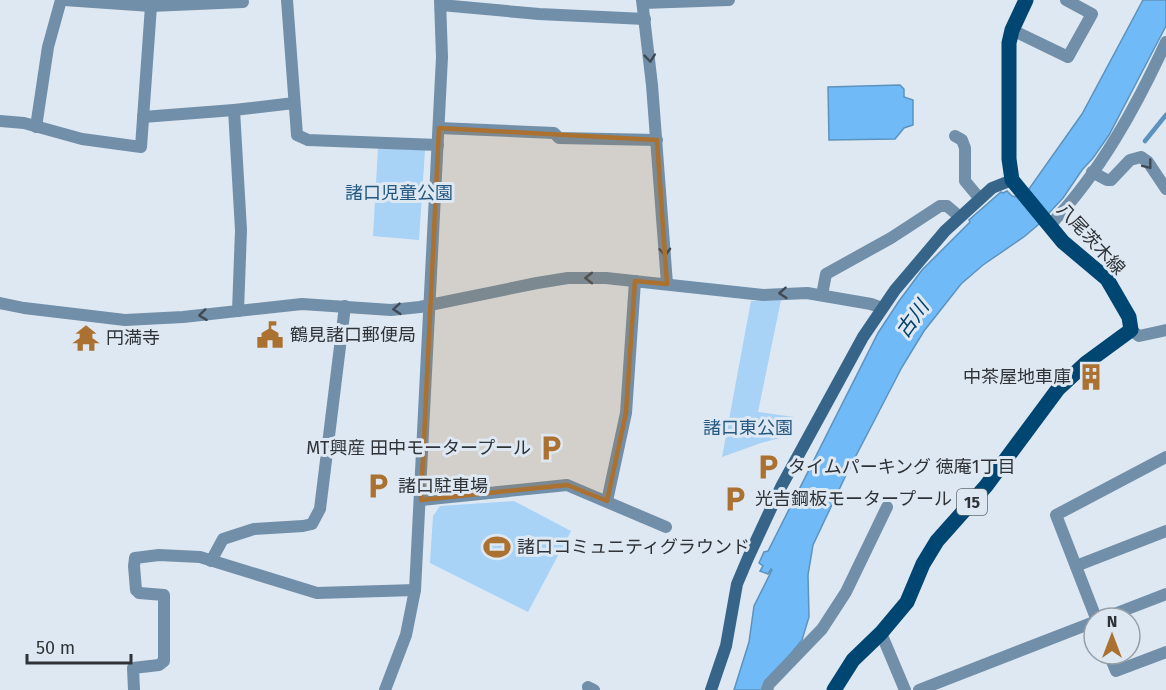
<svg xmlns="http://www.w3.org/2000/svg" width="1166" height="690" viewBox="0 0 1166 690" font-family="'Fira Sans','Noto Sans JP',sans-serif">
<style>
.green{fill:#a8d2f6}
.water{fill:#70baf8;stroke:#5c92be;stroke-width:1.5}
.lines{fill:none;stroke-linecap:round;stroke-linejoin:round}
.stream{stroke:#5c92be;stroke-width:4.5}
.street{stroke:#718fa9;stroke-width:12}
.secondary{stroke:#37658a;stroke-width:12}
.primary{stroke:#004673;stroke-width:15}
.oneway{stroke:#404a54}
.marked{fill:#ab7131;fill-opacity:0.2;stroke:#ab7131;stroke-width:4.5;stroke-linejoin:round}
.labels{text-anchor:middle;stroke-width:6;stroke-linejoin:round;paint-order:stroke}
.shield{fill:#dee8f2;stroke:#64696f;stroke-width:1.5}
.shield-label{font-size:16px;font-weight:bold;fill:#2f3337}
.park-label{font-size:18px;fill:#245881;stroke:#dee8f2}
.street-label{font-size:18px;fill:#2f3337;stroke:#dee8f2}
.poi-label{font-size:18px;fill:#2f3337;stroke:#dee8f2;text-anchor:start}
.water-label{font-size:20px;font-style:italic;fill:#033f66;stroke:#dee8f2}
</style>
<rect width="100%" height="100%" fill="#dee8f2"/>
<g class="green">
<path d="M378,148L425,150L419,240L373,236Z"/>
<path d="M781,300L758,412L794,417L780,438L761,443L722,457L751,301Z"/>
<path d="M514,501L571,531L528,612L430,563L433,516L440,506Z"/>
</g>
<g class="water">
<path d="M1143,0H1166V26L1109,135L1093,158L1082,170L1063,198L1038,225L1025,236L983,265L961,284L924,331L902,367L846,475L813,545L808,575L809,617L802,640L761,690H734L749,642L754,606L772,570L771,569L768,574L760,571L763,566L759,563L764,552L768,551L878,333L899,301L922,270L970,222L969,220L1001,192L1003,193L1007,191L1012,196L1018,197L1029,189L1082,114Z"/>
<path d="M900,85L904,89V97L913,100V125L904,128L895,139L829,140L828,87Z"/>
</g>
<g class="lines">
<path class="stream" d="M1145,141L1166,115"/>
<g class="street">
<path d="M64,0L151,6L243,2"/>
<path d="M287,0L297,135L308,140L438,145"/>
<path d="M642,0L652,85L667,284"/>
<path d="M643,3L729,0"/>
<path d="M441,5L539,14L645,19"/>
<path d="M1012,30L1068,57L1092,14L1066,0"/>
<path d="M234,110L241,230L238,311"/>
<path d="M143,117L234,110L294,103"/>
<path d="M0,121L24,123L82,139L141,147L151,6"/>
<path d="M36,127L48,47L61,0"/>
<path d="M439,128L554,133L559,138L657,140"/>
<path d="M955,136L962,140L965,148V181L980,199"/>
<path d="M1092,172L1107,180H1111L1130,160L1141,157L1148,162L1166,189"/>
<path d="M1050,225C1100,173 1136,107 1166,42"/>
<path d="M822,295L826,274L891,238L940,206H947L960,217"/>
<path d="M0,303L24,308L125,320L183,317L302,304L391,310L420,307L537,283L568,278H606L763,295L807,293L871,304L882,308"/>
<path d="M1131,330L1139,336L1166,330"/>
<path d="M421,500L567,485L666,527"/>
<path d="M607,501L626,413L635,281"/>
<path d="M211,561L223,539L254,529L303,526L312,524L320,509L345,306"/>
<path d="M1076,566L1166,531"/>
<path d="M1096,618L1056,515L1166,457"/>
<path d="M1104,618L1166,594"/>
<path d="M881,633L905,690"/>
<path d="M1109,654L1116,671L1166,652"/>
<path d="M588,687L594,690"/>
<path d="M134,690L133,668L159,665L164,661V595L139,593L136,590L134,566L135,558L159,555L200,557L317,593L415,590"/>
<path d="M385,690L406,635L415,590L442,57L440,0"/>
<path d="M767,690L769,684L822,629L846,592L887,507"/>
<path d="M919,690L1094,622"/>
</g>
<path class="secondary" d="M711,690L726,646L737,584L748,558L781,487L863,337L895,290L945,231L992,188L1012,180"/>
<path class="primary" d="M834,690L853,660L881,633L907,602L923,564L937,541L986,486L1058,389L1086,363L1131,330L1129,317L1107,279L1063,242L1012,180L1009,159V43L1012,30L1026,0"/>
</g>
<defs><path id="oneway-chevron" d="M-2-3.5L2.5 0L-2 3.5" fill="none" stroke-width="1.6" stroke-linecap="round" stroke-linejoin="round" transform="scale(1.5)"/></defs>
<g class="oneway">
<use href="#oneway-chevron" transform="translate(650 58) rotate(84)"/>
<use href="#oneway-chevron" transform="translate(1148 165) rotate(52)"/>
<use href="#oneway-chevron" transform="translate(665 252) rotate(87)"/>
<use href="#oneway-chevron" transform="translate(589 278) rotate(180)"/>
<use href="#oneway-chevron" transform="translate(783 293) rotate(176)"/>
<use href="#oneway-chevron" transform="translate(397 309) rotate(175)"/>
<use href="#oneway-chevron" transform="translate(203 315) rotate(173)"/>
</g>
<path class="marked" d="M439,128L657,140L667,284L635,281L626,413L607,501L567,485L421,500Z"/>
<defs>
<symbol id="civic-bare" viewBox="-9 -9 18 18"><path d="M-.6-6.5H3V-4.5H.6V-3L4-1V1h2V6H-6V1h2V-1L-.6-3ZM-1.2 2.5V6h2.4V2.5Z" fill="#ab7131" stroke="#dee8f2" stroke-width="2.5" paint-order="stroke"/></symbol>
<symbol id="temple-bare" viewBox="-9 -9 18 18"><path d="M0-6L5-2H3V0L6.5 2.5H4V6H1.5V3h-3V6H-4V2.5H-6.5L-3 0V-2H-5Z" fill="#ab7131" stroke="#dee8f2" stroke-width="2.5" paint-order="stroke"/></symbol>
<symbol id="building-bare" viewBox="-9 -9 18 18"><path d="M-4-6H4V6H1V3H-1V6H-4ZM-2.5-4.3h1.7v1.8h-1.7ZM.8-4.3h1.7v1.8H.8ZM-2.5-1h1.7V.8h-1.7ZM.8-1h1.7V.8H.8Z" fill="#ab7131" stroke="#dee8f2" stroke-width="2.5" paint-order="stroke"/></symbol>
<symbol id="parking-bare" viewBox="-9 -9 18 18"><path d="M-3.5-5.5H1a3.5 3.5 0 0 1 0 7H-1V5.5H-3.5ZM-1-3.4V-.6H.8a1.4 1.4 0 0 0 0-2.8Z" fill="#ab7131" stroke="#dee8f2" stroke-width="2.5" paint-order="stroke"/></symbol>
<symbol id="stadium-bare" viewBox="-9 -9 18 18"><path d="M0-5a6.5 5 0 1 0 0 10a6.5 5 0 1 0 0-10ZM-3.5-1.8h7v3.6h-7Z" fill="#ab7131" stroke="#dee8f2" stroke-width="2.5" paint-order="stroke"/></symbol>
</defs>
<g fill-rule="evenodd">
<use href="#civic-bare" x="251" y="316" width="38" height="38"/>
<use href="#temple-bare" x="67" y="319" width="38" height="38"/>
<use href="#building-bare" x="1072" y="358" width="38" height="38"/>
<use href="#parking-bare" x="532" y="429" width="38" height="38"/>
<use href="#parking-bare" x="749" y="448" width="38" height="38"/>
<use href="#parking-bare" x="359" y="467" width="38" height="38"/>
<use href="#parking-bare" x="716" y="480" width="38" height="38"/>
<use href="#stadium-bare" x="478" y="528" width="38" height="38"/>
</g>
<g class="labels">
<rect class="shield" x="957" y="489" width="30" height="26" rx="4.5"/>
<g class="shield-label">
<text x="972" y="508">15</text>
</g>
<g class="park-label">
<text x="399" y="199">諸口児童公園</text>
<text x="748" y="434">諸口東公園</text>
</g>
<g class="street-label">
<text transform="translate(1091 239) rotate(47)" y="6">八尾茨木線</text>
</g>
<g class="poi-label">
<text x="290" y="341">鶴見諸口郵便局</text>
<text x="106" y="344">円満寺</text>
<text x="1071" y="383" text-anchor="end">中茶屋地車庫</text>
<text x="531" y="454" text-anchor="end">MT興産 田中モータープール</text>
<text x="788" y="473">タイムパーキング 徳庵1丁目</text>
<text x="398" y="492">諸口駐車場</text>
<text x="755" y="505">光吉鋼板モータープール</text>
<text x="517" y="553">諸口コミュニティグラウンド</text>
</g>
<g class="water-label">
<text transform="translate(912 319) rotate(-54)" y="7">古川</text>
</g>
</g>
<g transform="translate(1112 636)"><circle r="28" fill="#dee8f2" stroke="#98a0a7" stroke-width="1.5"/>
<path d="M0-4.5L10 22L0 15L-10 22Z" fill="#ab7131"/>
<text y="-9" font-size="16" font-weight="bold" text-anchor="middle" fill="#2f3337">N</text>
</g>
<path d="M27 654v9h104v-9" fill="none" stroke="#2f3337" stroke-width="3"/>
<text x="36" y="654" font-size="18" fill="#2f3337" stroke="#dee8f2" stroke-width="4.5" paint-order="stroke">50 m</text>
</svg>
